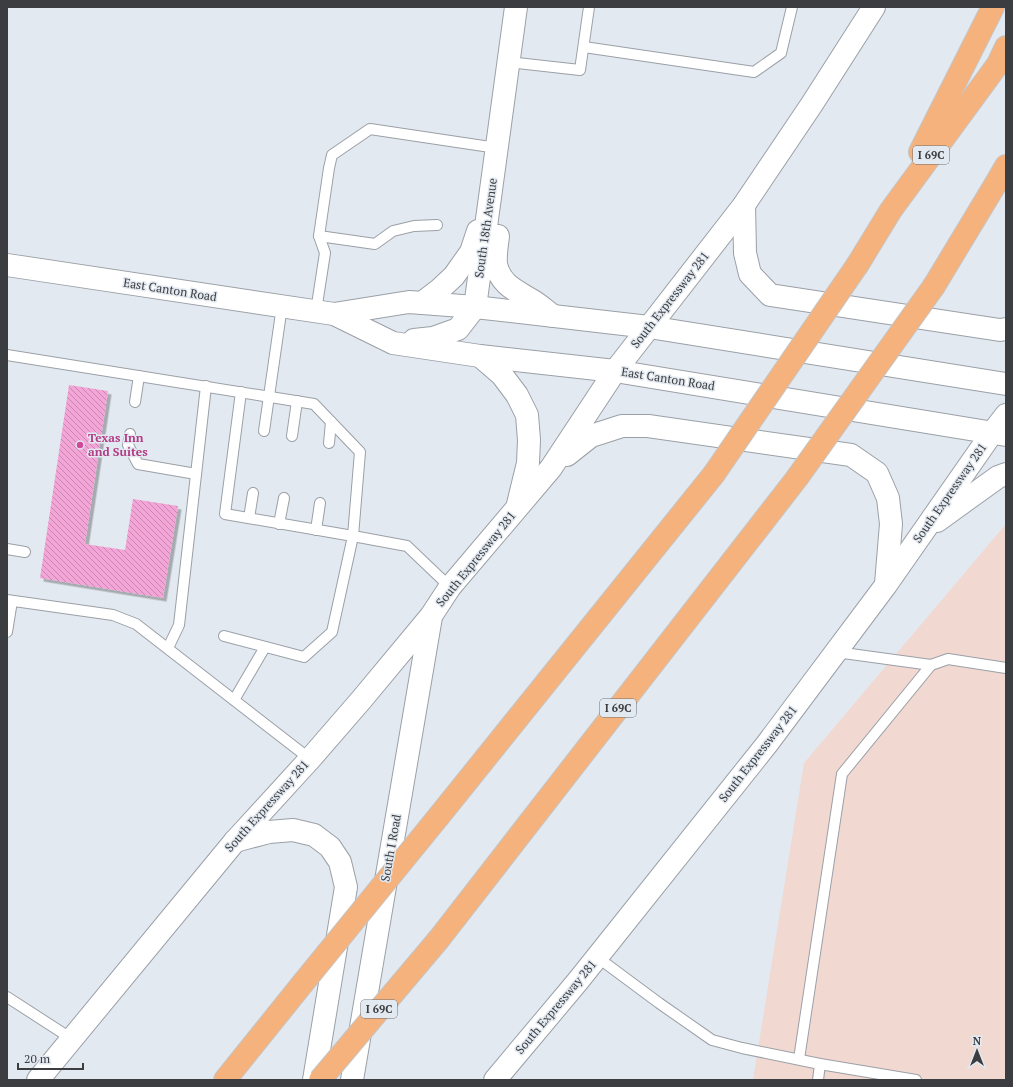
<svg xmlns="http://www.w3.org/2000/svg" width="1013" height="1087" viewBox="0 0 1013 1087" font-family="'PT Serif',serif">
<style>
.commercial{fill:#f1d8d1}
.building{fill:url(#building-back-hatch);filter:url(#shadow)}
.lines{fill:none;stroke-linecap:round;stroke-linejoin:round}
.lane-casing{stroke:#9ba0a7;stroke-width:12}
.secondary-casing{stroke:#9ba0a7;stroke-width:24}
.highway-casing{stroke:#c4c5c6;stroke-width:24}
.lane{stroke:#fff;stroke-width:10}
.secondary{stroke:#fff;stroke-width:22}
.highway{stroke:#f5b27c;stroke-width:22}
.highway-bridge-casing{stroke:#c4c5c6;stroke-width:24;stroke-linecap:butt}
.highway-bridge{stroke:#f5b27c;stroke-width:22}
.hotel-dot{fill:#d1479c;stroke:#e3e9f0;stroke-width:1.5}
.labels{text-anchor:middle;stroke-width:3;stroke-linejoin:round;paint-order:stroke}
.shield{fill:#e3e9f0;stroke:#6d7175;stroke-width:1}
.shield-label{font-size:11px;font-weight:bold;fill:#3b3d40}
.street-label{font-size:12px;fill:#3b3d40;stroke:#e3e9f0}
.hotel-label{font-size:12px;font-weight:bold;fill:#b23c85;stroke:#e3e9f0;text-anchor:start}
</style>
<defs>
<pattern id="building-back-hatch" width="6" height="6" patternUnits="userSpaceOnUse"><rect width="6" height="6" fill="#f3a5d7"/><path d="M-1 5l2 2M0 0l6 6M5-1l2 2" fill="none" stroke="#c688b0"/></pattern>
<filter id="shadow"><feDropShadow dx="3.5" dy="3.5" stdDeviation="0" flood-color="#0004"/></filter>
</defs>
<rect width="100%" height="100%" fill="#e3e9f0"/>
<path class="commercial" d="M1006,524V1080H753L804,763Z"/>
<path class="building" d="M69,385L108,391L85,544L125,550L133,499L178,506L163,598L40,578Z"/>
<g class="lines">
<defs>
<g id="lane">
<path d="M584,47L754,72L781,53L792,7"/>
<path d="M508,62L580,70L589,7"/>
<path d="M319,236L375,244L393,231L414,226L437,225"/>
<path d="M316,311L325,253L319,236L329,168L332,155L370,129L497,148"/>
<path d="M7,355L314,404L360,452L353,536L407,546L450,587"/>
<path d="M135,402L139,376"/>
<path d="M264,431L282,306"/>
<path d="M130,434L128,445L138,464L196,474"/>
<path d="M292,436L297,401"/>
<path d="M329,443L331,422"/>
<path d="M249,518L253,493"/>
<path d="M279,524L284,498"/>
<path d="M316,530L320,503"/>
<path d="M7,549L25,552"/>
<path d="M7,600L113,615L136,624L310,759"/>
<path d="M7,632L12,601"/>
<path d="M224,636L304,657L332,632L353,536L225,514L241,392"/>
<path d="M168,648L179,625L206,386"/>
<path d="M836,652L931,665L948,659L1006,668"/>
<path d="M234,700L265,647"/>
<path d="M597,957L659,1003L712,1040L742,1048L820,1064L916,1080"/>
<path d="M7,997L72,1039"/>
<path d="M799,1059L842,774L931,665"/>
<path d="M818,1080L820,1064"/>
</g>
<g id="secondary">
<path d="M744,205L745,253L750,274L770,295L1000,330L1006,329"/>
<path d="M498,236C497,245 495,255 496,264C500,285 517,291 533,301C540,305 546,311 553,316"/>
<path d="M7,265L334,314L393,343L480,356L615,371L1006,435"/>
<path d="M422,303L439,290L454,276L471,252L478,231"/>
<path d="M475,307L516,7"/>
<path d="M334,314L409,302L475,307L649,327L1006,384"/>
<path d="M414,340L433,338L458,329L475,307"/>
<path d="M480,356L502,375L517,395L527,415L529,440L528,463L518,504"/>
<path d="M567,455L591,436L622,426H648L851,455L877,473L888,498L891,524L886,584"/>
<path d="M937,521L998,477L1006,474"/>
<path d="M235,841L269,832L293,830L314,835L330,847L340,862L346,887L314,1080"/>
<path d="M38,1080L235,841L310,759L362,699L431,616L450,587L551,468L615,371L744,205L812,104L874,7"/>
<path d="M352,1080L431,617"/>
<path d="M495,1080L578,981L767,744L886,585L992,433L1006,415"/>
</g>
<g id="highway">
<path d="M920,152L993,7"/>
<path d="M858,264L891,210L998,64L1006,47"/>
<path d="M934,286L995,185L1006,166"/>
<path d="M439,816L714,474"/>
<path d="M439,939L797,478"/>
<path d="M225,1080L303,983"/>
</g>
</defs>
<use href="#lane" class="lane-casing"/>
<use href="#secondary" class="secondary-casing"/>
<use href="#highway" class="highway-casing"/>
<use href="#lane" class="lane"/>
<use href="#secondary" class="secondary"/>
<use href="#highway" class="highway"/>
<defs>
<g id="highway-bridge">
<path d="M714,474L858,264"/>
<path d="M797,478L934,286"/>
<path d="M303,983L439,816"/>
<path d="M320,1080L439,939"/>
</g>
</defs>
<use href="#highway-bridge" class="highway-bridge-casing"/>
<use href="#highway-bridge" class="highway-bridge"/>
</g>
<circle class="hotel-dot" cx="80" cy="445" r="4"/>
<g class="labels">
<g class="shield">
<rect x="913" y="146" width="36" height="18" rx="3"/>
<rect x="600" y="699" width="36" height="18" rx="3"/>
<rect x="361" y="1000" width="36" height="18" rx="3"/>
</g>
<g class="shield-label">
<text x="931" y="159">I 69C</text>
<text x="618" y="712">I 69C</text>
<text x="379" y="1013">I 69C</text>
</g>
<g class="street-label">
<text transform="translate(486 228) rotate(-82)" y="4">South 18th Avenue</text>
<text transform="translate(170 290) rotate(9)" y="4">East Canton Road</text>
<text transform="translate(670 300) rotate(-52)" y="4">South Expressway 281</text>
<text transform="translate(668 379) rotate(9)" y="4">East Canton Road</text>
<text transform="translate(950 493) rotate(-55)" y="4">South Expressway 281</text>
<text transform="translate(476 559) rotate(-51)" y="4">South Expressway 281</text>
<text transform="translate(758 754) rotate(-52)" y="4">South Expressway 281</text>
<text transform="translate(267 806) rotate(-48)" y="4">South Expressway 281</text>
<text transform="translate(391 848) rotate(-80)" y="4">South I Road</text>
<text transform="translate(556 1007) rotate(-50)" y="4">South Expressway 281</text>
</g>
<g class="hotel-label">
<text x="88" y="442">Texas Inn<tspan x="88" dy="14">and Suites</tspan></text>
</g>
</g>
<rect width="1013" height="1087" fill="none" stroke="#3b3d40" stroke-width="16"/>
<g transform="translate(977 1051)" stroke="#e3e9f0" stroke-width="3" paint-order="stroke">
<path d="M0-3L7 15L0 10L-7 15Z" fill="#3b3d40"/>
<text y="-6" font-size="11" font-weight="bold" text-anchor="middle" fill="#3b3d40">N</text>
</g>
<path d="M18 1063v6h65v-6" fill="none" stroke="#3b3d40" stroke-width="2"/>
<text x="24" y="1063" font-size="12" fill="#3b3d40" stroke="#e3e9f0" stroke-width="3" paint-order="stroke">20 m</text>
</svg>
